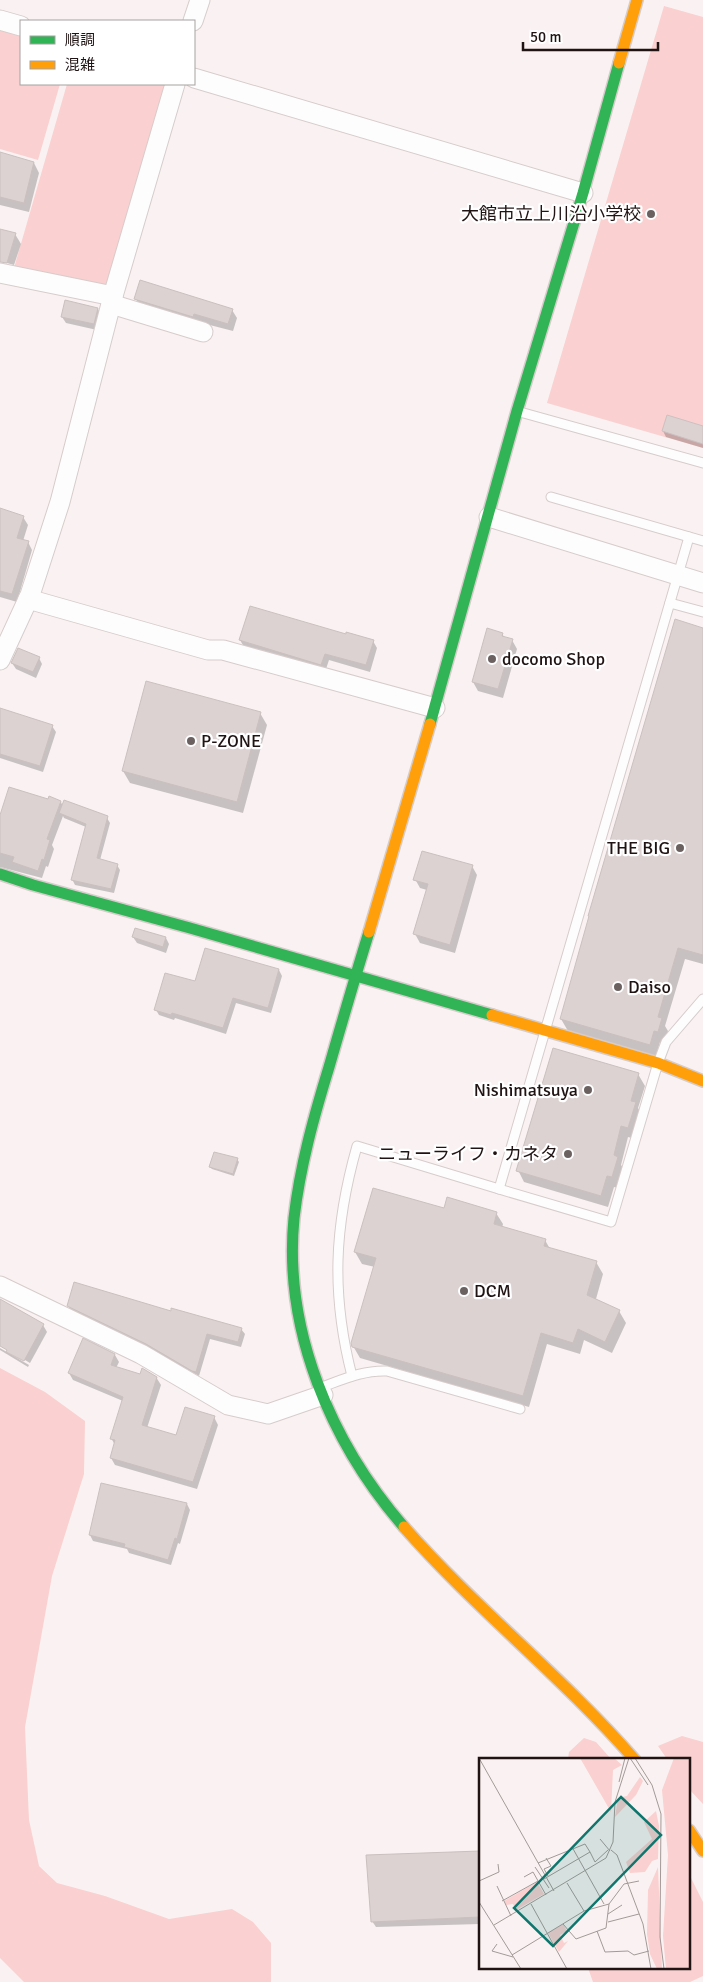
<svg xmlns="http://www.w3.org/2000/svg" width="703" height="1982" viewBox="0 0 703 1982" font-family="Signika,'Noto Sans JP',sans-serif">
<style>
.green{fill:#fad0d0}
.shadow{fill:#0003}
.building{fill:#ddd2d2;stroke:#cbc0c0}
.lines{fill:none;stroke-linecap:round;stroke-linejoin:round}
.lane-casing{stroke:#d7cccc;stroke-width:11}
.street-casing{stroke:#d7cccc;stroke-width:21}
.fast-casing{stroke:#d7cccc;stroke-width:14}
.slow-casing{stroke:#d7cccc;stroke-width:14}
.lane{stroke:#fefdfd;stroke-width:9}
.street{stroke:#fefdfd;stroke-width:19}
.fast{stroke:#30b455;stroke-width:11}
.slow{stroke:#ff9f0a;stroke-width:11}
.poi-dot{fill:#6c6161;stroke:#fff;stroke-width:2}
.labels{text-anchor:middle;stroke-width:4.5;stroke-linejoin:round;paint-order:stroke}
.poi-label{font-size:18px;fill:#201313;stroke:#fff;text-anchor:end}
.inset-road{fill:none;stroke:#a39999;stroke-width:1}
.view{fill:#0f766e;fill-opacity:0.15;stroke:#0f766e;stroke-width:2.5}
.inset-edge{fill:none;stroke:#201313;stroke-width:2.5}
</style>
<rect width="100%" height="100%" fill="#faf2f2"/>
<g class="green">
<path d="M664,6L703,17V448L547,403Z"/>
<path d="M0,28L21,36V84H60L38,160L0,149Z"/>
<path d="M67,84H168L109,290L14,268Z"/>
<path d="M0,1368L45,1392L85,1421L84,1474L52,1576L25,1727L29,1820L39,1866L57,1883L105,1896L169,1919L232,1909L253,1922L271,1943V1982H24L0,1958Z"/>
<path d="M682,1736L703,1742V1804L689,1789V1760L667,1759L658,1746Z"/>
<path d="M584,1738L596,1742L611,1759H568L569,1752Z"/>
<path d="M689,1874L703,1902V1976L690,1982H593L588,1968H689Z"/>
</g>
<g class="shadow">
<path d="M0,154L34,163L39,173L29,212L0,205Z"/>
<path d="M0,230L15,234L21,244L14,265L0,261Z"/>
<path d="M136,299L232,310L237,318L233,331L140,307Z"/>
<path d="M98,309L101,315L97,330L66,323L62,317Z"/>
<path d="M703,427V448L666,437L663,431Z"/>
<path d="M0,509L23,517L28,525L23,541L28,542L32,550L17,602L0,597Z"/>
<path d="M703,629V964L685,959L665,1026L668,1031L664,1043L660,1042L656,1056L568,1031L561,1019Z"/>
<path d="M502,634L505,638L512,640L517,649L503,698L478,691L473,682Z"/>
<path d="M347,636L373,641L377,648L370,672L329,660L325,672L244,647L240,640Z"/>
<path d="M39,658L42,664L36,678L16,669L12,663Z"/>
<path d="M0,709L52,726L56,732L43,772L0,758Z"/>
<path d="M260,713L267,725L243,813L130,783L123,771Z"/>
<path d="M50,798L61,802L63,807L107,818L110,823L100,860L117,865L120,870L114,893L75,885L72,879L86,827L64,818L63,816L52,845L54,849L48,867L46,866L42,878L0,867V819L49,801Z"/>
<path d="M472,866L477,875L455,953L420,943L415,934L427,890L420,888L415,879Z"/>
<path d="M133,937L166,938L169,944L166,953L137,943Z"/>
<path d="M279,970L282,976L271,1013L236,1003L226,1034L175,1018L174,1020L159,1015L156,1010L196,983Z"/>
<path d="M638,1074L645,1086L638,1108L642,1115L635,1139L628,1137L621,1165L624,1169L618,1188L614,1187L608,1207L524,1182L518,1170Z"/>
<path d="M237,1159L239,1162L234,1176L212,1169L210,1167Z"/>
<path d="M445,1210L496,1213L503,1224L502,1228L545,1240L550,1249L596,1262L603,1274L596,1299L619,1311L626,1323L612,1353L584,1340L580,1354L547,1344L529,1407L360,1358L353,1346L375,1267L362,1264L355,1252Z"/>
<path d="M0,1300L43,1325L47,1332L30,1363L0,1345Z"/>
<path d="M68,1306L172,1312L241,1329L245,1334L241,1347L210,1339L199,1376L150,1349L72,1311Z"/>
<path d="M0,1348L29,1365L28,1367L0,1350Z"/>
<path d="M115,1355L119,1362L116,1368L141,1375L156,1377L161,1385L147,1428L177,1437L214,1417L218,1425L197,1489L115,1465L111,1458L115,1445L111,1438L123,1401L73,1380L69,1373Z"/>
<path d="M187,1504L190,1510L180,1544L178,1543L171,1565L129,1553L127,1549L93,1541L90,1535Z"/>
<path d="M480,1852V1924L376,1927L372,1921L367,1856Z"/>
</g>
<g class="building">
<path d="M0,152L34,162L24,203L0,197Z"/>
<path d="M0,229L16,233L7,263L0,262Z"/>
<path d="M140,280L233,309L228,324L194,314L193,317L134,299Z"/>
<path d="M65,300L98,308L94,324L61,317Z"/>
<path d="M667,415L703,426V444L662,431Z"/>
<path d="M0,508L24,516L17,538L29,541L12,594L0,591Z"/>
<path d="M250,606L346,634V632L374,640L366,665L325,654L321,665L239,640Z"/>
<path d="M675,619L703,628V955L678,948L658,1017L662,1018L658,1032L654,1031L650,1045L560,1019L589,916H588Z"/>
<path d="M487,628L503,633L502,636L513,639L498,689L472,682Z"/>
<path d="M18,648L40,657L33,672L11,663Z"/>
<path d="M146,681L261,712L237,802L122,771Z"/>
<path d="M0,708L53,725L40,766L0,754Z"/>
<path d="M9,787L48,799L49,796L61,801L47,839L50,840L44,860L42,859L38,871L12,862L14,857L0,853V815Z"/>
<path d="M64,800L108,816L97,858L118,864L111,889L71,880L86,824L59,813Z"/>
<path d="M422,851L473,865L450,945L413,934L428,884L413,880Z"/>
<path d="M135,928L166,937L163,947L132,937Z"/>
<path d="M205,948L279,969L268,1008L233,998L223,1028L172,1013L171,1015L154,1010L165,973L195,981Z"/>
<path d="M553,1048L639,1073L631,1101L636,1102L628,1128L621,1126L614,1155L618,1157L612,1177L607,1176L601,1196L516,1171Z"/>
<path d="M214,1152L238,1158L233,1174L209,1167Z"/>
<path d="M373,1188L444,1208L447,1197L497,1212L494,1224L546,1239L544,1246L597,1261L587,1295L620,1310L605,1342L578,1329L573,1343L541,1333L523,1396L352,1347L351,1343L376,1258L354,1252Z"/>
<path d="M74,1282L171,1311V1308L242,1328L238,1342L207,1334L196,1372L192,1371L146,1344L67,1306Z"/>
<path d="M0,1299L44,1324L24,1361L6,1352L7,1350L0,1346Z"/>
<path d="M83,1338L115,1354L111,1365L140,1374L142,1368L157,1377L142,1425L176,1435L185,1407L215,1416L193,1482L110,1458L115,1440L110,1439L123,1397L68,1373Z"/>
<path d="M101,1483L187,1503L177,1539L175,1538L168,1560L124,1547L125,1544L89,1535Z"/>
<path d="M480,1851V1917L371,1922L366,1855Z"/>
</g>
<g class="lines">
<defs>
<g id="lane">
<path d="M520,412L703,463"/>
<path d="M551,497L703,541"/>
<path d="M670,603L703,612"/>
<path d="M499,1189L611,1222L658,1063L666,1042L703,999"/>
<path d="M352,1376C331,1294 334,1227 357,1146L499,1189L689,537"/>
<path d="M322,1387C344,1379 364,1370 387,1371L520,1409"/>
</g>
<g id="street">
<path d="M0,20L21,26"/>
<path d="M193,21L200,0"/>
<path d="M194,78L583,193"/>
<path d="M0,273L113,296"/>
<path d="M111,304L203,332"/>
<path d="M489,517L703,583"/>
<path d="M28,599L208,650H223L435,708"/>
<path d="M0,660L30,595L60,502L113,296L175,84"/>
<path d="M0,1286L141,1354L228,1405L268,1414L323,1395"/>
</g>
<g id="fast">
<path d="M430,724L517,411L583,193L619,63"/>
<path d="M0,874L33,885L190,928L492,1015"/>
<path d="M369,932C355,977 342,1022 329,1067C314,1116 300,1166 294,1218C283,1330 331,1443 404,1527"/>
</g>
<g id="slow">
<path d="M619,63L637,0"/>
<path d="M369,932L430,724"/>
<path d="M492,1015L658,1063L703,1081"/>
<path d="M404,1527C476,1609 563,1677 635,1760"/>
<path d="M689,1830L703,1851"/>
</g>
</defs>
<use href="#lane" class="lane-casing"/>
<use href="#street" class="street-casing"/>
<use href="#fast" class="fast-casing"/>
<use href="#slow" class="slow-casing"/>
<use href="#lane" class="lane"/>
<use href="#street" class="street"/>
<use href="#fast" class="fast"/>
<use href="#slow" class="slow"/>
</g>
<g class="poi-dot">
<circle cx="651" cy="214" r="5"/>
<circle cx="492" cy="659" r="5"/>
<circle cx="191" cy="741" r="5"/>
<circle cx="680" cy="848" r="5"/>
<circle cx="618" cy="987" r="5"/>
<circle cx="588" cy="1090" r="5"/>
<circle cx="568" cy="1154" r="5"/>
<circle cx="464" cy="1291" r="5"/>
</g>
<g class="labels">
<g class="poi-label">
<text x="641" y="220">大館市立上川沿小学校</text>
<text x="502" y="665" text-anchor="start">docomo Shop</text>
<text x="201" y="747" text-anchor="start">P-ZONE</text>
<text x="670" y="854">THE BIG</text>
<text x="628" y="993" text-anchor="start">Daiso</text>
<text x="578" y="1096">Nishimatsuya</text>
<text x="558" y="1160">ニューライフ・カネタ</text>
<text x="474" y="1297" text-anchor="start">DCM</text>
</g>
</g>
<g transform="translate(479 1758)">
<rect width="211" height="211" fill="#faf2f2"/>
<path d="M101,0H135L143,7L134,12L132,54ZM195,0H211V211H187L184,178L189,97L183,32ZM161,19L164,23L157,37L136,59L139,40L148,38ZM177,53L180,68L179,101L173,103L166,114L151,115L147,104L173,81L165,64ZM179,109L183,211H178L171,196L168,176L169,132ZM58,124L65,136L37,152L34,146L27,147L25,143ZM84,166L88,173L81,177L85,185L89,183L80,194L69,175Z" fill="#fad0d0"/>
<path class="inset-road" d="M0,0L75,133M151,0L169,27M156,0L173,27L182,56L181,179L185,211M140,24L146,0M121,81L131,93M93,89L125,146M132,92L138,97L164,166L172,211M67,100L72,108L65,111L69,118M59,105L106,86L111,94M56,109L70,130M45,119L54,114L67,137M65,121L111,94L116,104L129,92M0,123L20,114L19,106M88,125L105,153M18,128L32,158M23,143L59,123M0,144L42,211M52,146L88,211M129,156L143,147M129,164L160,156M84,166L97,181L127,170L130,146L145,126L160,123M15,167L127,100L134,84L136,44L150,0M118,173L126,194L149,193L155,197L170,193M18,186L13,193L34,199M33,197L105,153L130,146"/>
<path class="view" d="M142,39L182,77L74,188L35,150Z"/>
<rect width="211" height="211" class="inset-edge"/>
</g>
<rect x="20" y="20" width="175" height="65" fill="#ffffff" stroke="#a6a1a1"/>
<rect x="30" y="36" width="25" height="8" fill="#30b455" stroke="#a6a1a1"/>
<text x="65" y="45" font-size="15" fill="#201313">順調</text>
<rect x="30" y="61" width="25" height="8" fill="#ff9f0a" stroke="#a6a1a1"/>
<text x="65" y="70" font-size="15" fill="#201313">混雑</text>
<path d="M523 42v8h135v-8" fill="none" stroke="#201313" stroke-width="2.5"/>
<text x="530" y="42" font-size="15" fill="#201313" stroke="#ffffff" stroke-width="4" paint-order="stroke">50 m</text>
</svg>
